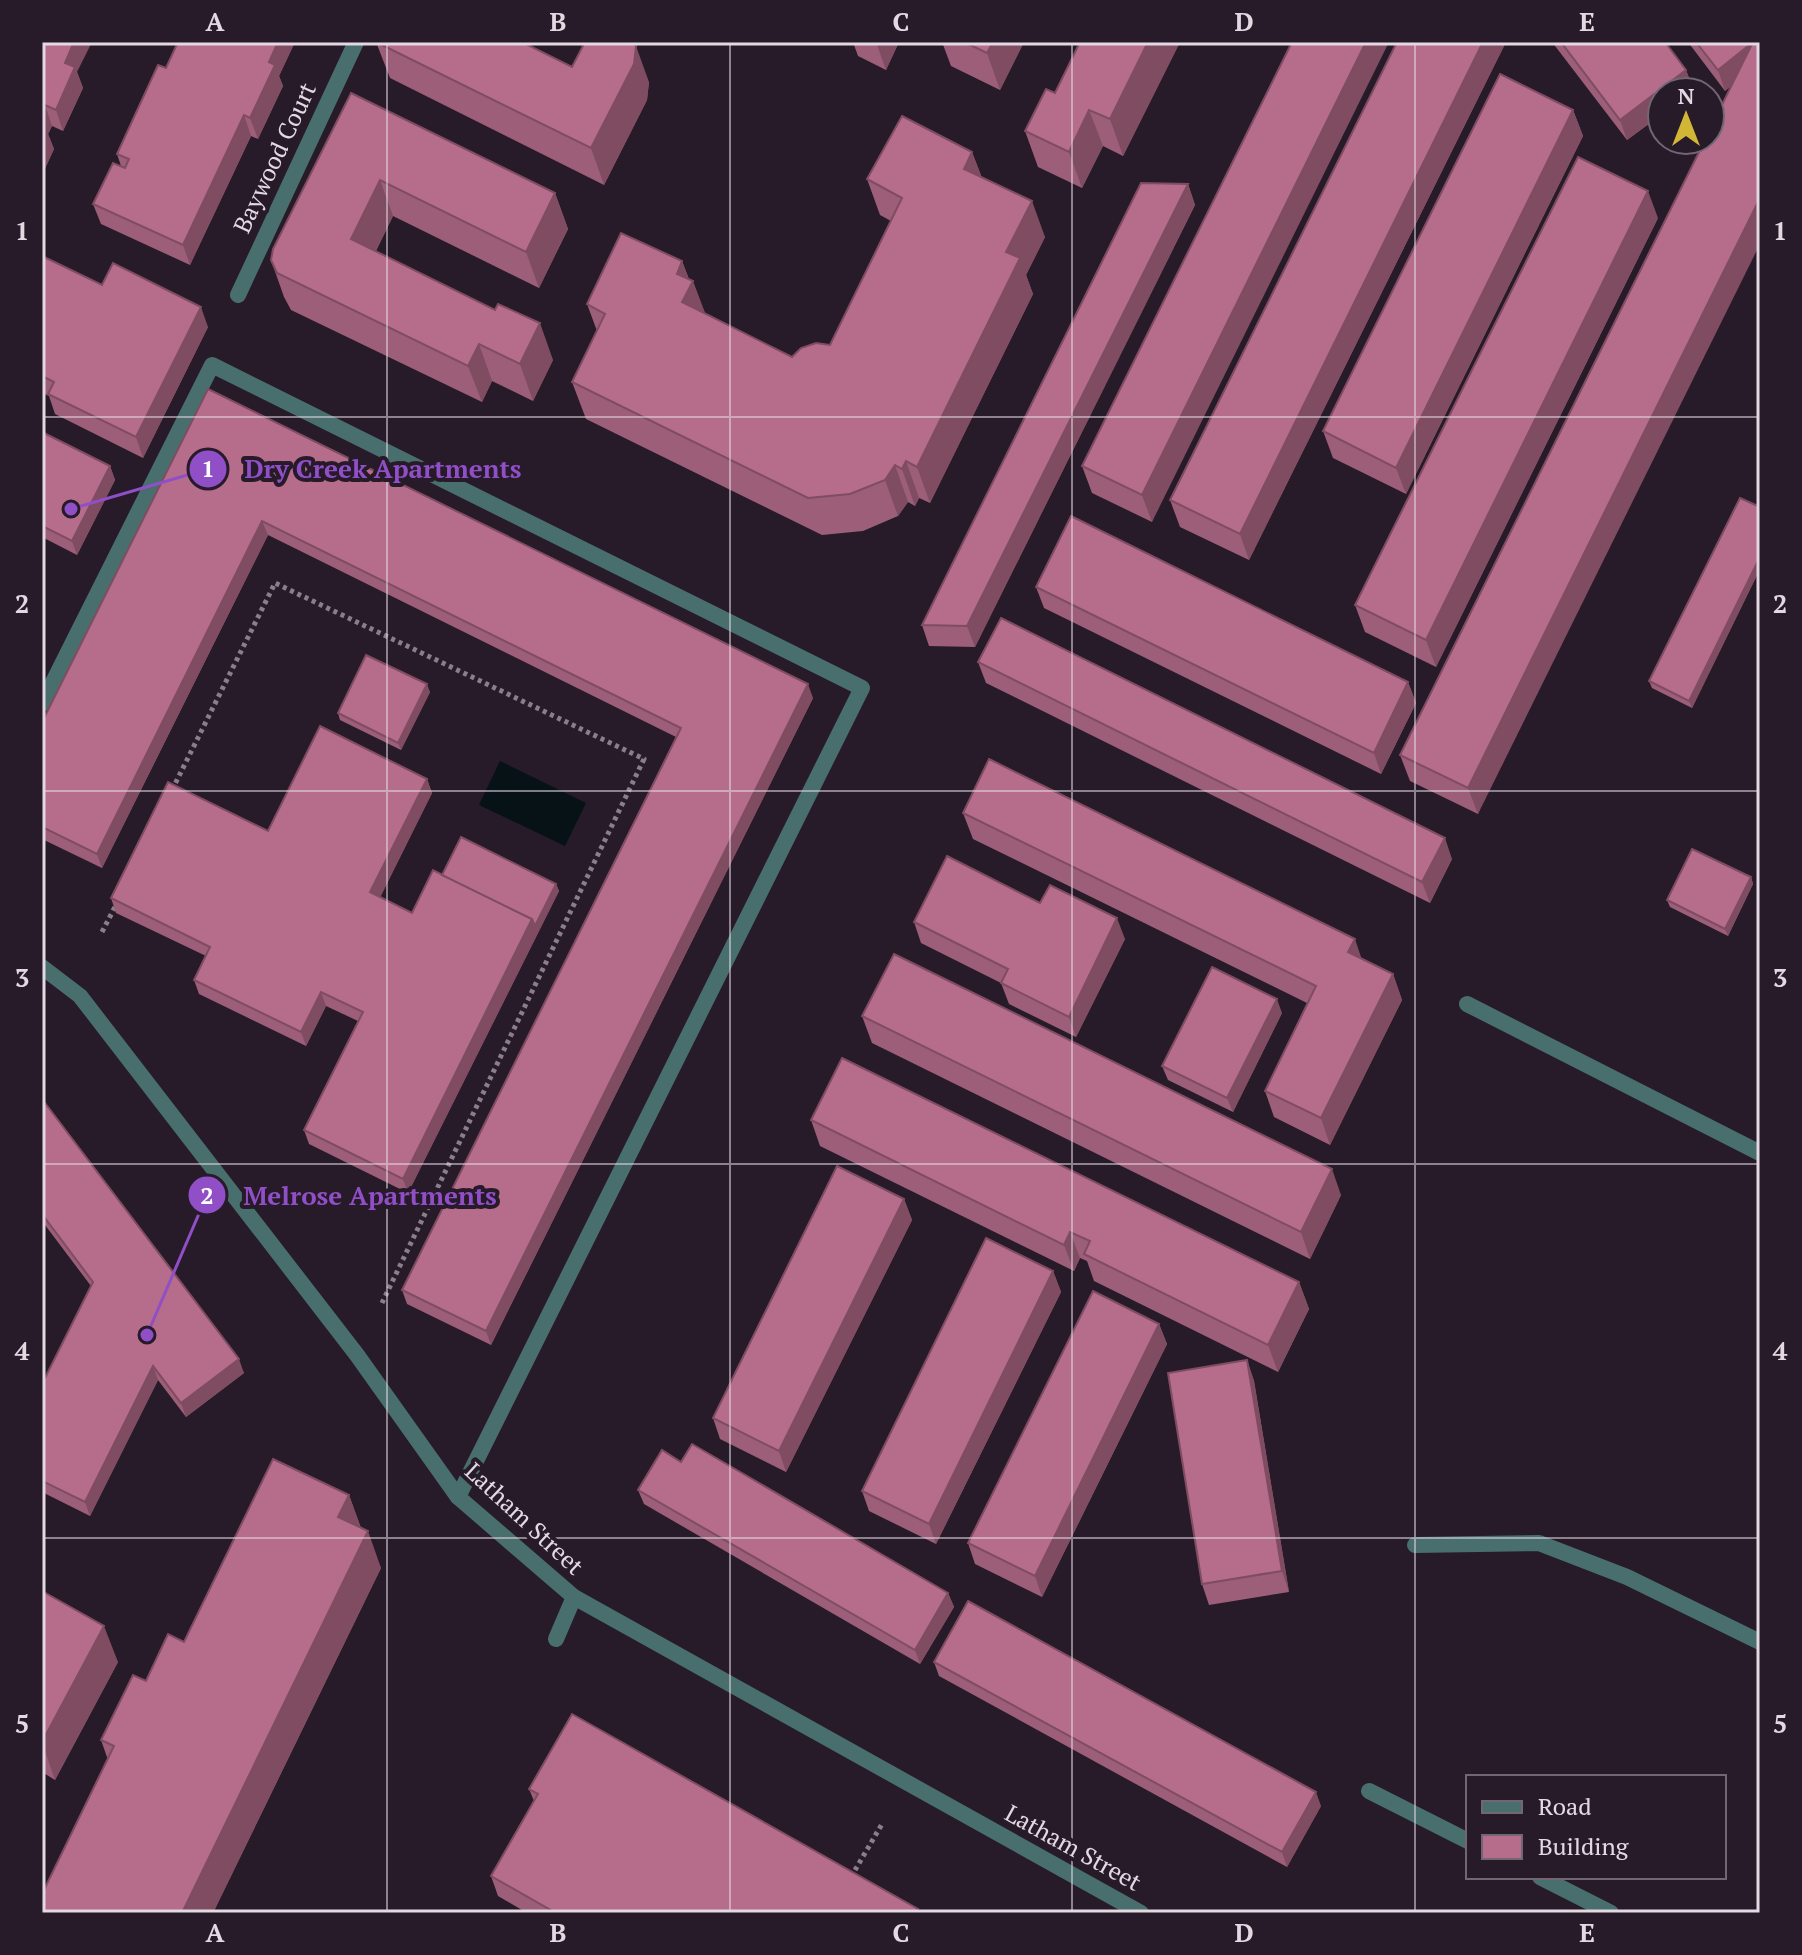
<svg xmlns="http://www.w3.org/2000/svg" width="1802" height="1955" viewBox="0 0 1802 1955" font-family="'PT Serif',serif">
<style>
.water{fill:#061216}
.lines{fill:none;stroke-linecap:round;stroke-linejoin:round}
.path{stroke:#8a7e8b;stroke-width:5;stroke-dasharray:4 4;stroke-linecap:butt}
.service{stroke:#486f6d;stroke-width:16}
.minor{stroke:#486f6d;stroke-width:16}
.wall{fill:#9c5e78}
.shaded-wall{fill:#7f4c61}
.building{fill:#b56d8b;stroke:#7f4c61;stroke-width:2}
.grid{fill:none;stroke:#e3d9e3;stroke-width:2;stroke-opacity:0.55}
.labels{text-anchor:middle;stroke-width:8;stroke-linejoin:round;paint-order:stroke}
.street-label{font-size:24px;fill:#e3d9e3;stroke:#271a29}
.leader{fill:none;stroke:#904fc6;stroke-width:3}
.callout-dot{fill:#904fc6;stroke:#271a29;stroke-width:3}
.mark-label{font-size:24px;text-anchor:middle;font-weight:bold;fill:#fff}
.callout-label{font-size:26px;text-anchor:middle;font-weight:bold;fill:#904fc6;stroke:#271a29;stroke-width:8;stroke-linejoin:round;paint-order:stroke}
.neatline{fill:none;stroke:#e3d9e3;stroke-width:3}
.grid-label{font-size:26px;text-anchor:middle;font-weight:bold;fill:#e3d9e3}
</style>
<rect width="100%" height="100%" fill="#271a29"/>
<path class="water" d="M500,761L586,803L565,846L479,805Z"/>
<g class="lines">
<g class="path">
<path d="M172,790L275,583L644,759L382,1303"/>
<path d="M102,932L117,903"/>
<path d="M851,1877L882,1824"/>
</g>
<g class="service">
<path d="M42,704L212,365L862,688L458,1497"/>
<path d="M1467,1004L1760,1153"/>
<path d="M1415,1545L1539,1543L1627,1577L1760,1642"/>
<path d="M556,1639L574,1597"/>
<path d="M1369,1791L1468,1841"/>
<path d="M1540,1877L1611,1913"/>
</g>
<g class="minor">
<path d="M238,295L356,42"/>
<path d="M42,967L80,996L357,1355L458,1497L574,1597L1141,1913"/>
</g>
</g>
<g class="wall">
<path d="M42,42L77,72L83,88L63,131L52,126L48,134L54,149L42,175Z"/>
<path d="M178,42H295L279,76L283,86L258,139L251,136L190,265L101,224L93,204L121,166L117,154L166,68Z"/>
<path d="M376,42L572,67L649,82L647,100L604,185L390,78Z"/>
<path d="M848,42H899L886,70L858,56L854,45Z"/>
<path d="M942,42H1024L1000,90L951,66Z"/>
<path d="M1080,42H1180L1123,156L1103,146L1082,188L1038,167L1025,131L1055,93Z"/>
<path d="M1292,42L1152,522L1092,493L1082,466Z"/>
<path d="M1397,42H1506L1249,560L1180,527L1170,500Z"/>
<path d="M1552,42H1665L1686,70L1694,91L1627,140Z"/>
<path d="M1688,42H1760L1478,814L1410,781L1400,755L1732,85L1725,91Z"/>
<path d="M351,93L555,193L568,229L539,288L393,216L376,251L553,360L533,401L492,381L482,402L291,310L284,297L271,260Z"/>
<path d="M1573,110L1583,136L1406,494L1333,458L1323,431Z"/>
<path d="M972,152L982,178L1045,237L1026,275L1033,294L930,503L919,498L915,506L908,502L898,516L863,531L822,535L586,419L572,382L597,331L587,304L682,261L689,279L705,313L792,357L830,345L891,221L880,215L867,179Z"/>
<path d="M1188,184L1195,205L975,647L929,646L922,625Z"/>
<path d="M1658,218L1436,667L1365,632L1355,605Z"/>
<path d="M42,256L102,285L208,327L143,458L55,414L49,396L42,393Z"/>
<path d="M208,389L813,698L491,1345L407,1304L402,1290L676,737L268,535L102,868L42,839V722Z"/>
<path d="M42,432L110,466L115,480L77,555L42,537Z"/>
<path d="M1760,507V569L1692,708L1652,688L1649,681Z"/>
<path d="M1036,587L1408,682L1416,703L1381,774L1044,608Z"/>
<path d="M978,662L1452,859L1430,903L986,683Z"/>
<path d="M430,692L401,750L340,720L338,713Z"/>
<path d="M427,779L432,793L380,897L412,913L442,875L556,884L559,891L408,1193L309,1144L304,1130L358,1021L326,1006L306,1046L199,994L194,980L206,956L116,913L111,898L268,831Z"/>
<path d="M963,813L1362,959L1393,974L1402,1000L1330,1145L1274,1117L1265,1091L1307,1003L973,839Z"/>
<path d="M1751,877L1753,884L1728,936L1670,907L1667,900Z"/>
<path d="M1040,903L1125,939L1076,1037L1009,1004L1001,983L921,943L914,922Z"/>
<path d="M1282,1013L1233,1112L1168,1080L1162,1066Z"/>
<path d="M862,1016L1341,1195L1310,1259L872,1043Z"/>
<path d="M42,1099L244,1373L186,1417L158,1380L90,1516L42,1492V1384L91,1286L42,1221Z"/>
<path d="M811,1120L1299,1282L1309,1309L1278,1372L1094,1281L1087,1261L1080,1258L1074,1271L820,1146Z"/>
<path d="M904,1199L912,1220L786,1472L720,1439L713,1418Z"/>
<path d="M1053,1271L1061,1292L936,1544L869,1511L862,1491Z"/>
<path d="M1159,1324L1167,1344L1042,1597L975,1564L968,1543Z"/>
<path d="M1247,1360L1254,1381L1289,1592L1209,1605L1202,1584Z"/>
<path d="M681,1462L948,1593L954,1607L920,1664L644,1504L638,1490Z"/>
<path d="M349,1495L361,1528L381,1568L213,1913H42L108,1760L101,1740L146,1681L184,1642Z"/>
<path d="M42,1591L118,1662L55,1780L42,1772Z"/>
<path d="M934,1662L1321,1806L1287,1867L939,1676Z"/>
<path d="M529,1789L918,1909L920,1913H527L498,1896L491,1876L534,1801Z"/>
</g>
<g class="shaded-wall">
<path d="M74,42H92L77,72L83,88L63,131L56,110L65,63Z"/>
<path d="M278,42H295L279,76L283,86L258,139L250,118L269,62Z"/>
<path d="M876,42H899L886,70Z"/>
<path d="M993,42H1024L1000,90L987,53Z"/>
<path d="M1148,42H1180L1123,156L1110,119Z"/>
<path d="M1366,42H1389L1152,522L1142,495Z"/>
<path d="M1483,42H1506L1249,560L1240,534Z"/>
<path d="M1754,42L1760,64L1725,91L1718,70Z"/>
<path d="M636,46L649,82L647,100L604,185L591,148Z"/>
<path d="M1686,70L1694,91L1692,92H1662V114L1627,140L1620,120Z"/>
<path d="M45,105L52,126L48,134L54,149L42,175V111Z"/>
<path d="M1089,110L1103,146L1082,188L1069,152Z"/>
<path d="M1573,110L1583,136L1406,494L1396,468Z"/>
<path d="M244,115L251,136L190,265L183,245Z"/>
<path d="M972,152L986,189L964,169Z"/>
<path d="M380,180L393,216L364,275L351,239Z"/>
<path d="M1188,184L1195,205L975,647L967,626Z"/>
<path d="M1648,191L1658,218L1436,667L1426,640Z"/>
<path d="M555,193L568,229L539,288L526,252Z"/>
<path d="M1760,198V244L1478,814L1468,788Z"/>
<path d="M1032,201L1045,237L1026,275L1033,294L930,503L917,467L1006,252Z"/>
<path d="M682,261L691,285L693,281L707,318L682,302L677,274Z"/>
<path d="M201,307L208,327L143,458L136,437Z"/>
<path d="M540,323L553,360L533,401L520,364Z"/>
<path d="M479,344L492,381L482,402L468,366Z"/>
<path d="M906,461L919,498L915,506L902,469Z"/>
<path d="M895,465L908,502L898,516L885,480Z"/>
<path d="M110,466L115,480L77,555L72,541Z"/>
<path d="M262,521L268,535L102,868L97,854Z"/>
<path d="M1760,557V569L1692,708L1689,701Z"/>
<path d="M1408,682L1416,703L1381,774L1374,753Z"/>
<path d="M427,684L430,692L401,750L398,743Z"/>
<path d="M808,684L813,698L491,1345L486,1331Z"/>
<path d="M427,779L432,793L376,906L370,892Z"/>
<path d="M1445,838L1452,859L1430,903L1422,882Z"/>
<path d="M1751,877L1753,884L1728,936L1725,929Z"/>
<path d="M556,884L559,891L408,1193L403,1179L532,919Z"/>
<path d="M1117,918L1125,939L1076,1037L1069,1017Z"/>
<path d="M1355,939L1364,966L1348,952Z"/>
<path d="M1393,974L1402,1000L1330,1145L1321,1118Z"/>
<path d="M321,992L326,1006L306,1046L301,1032Z"/>
<path d="M1277,999L1282,1013L1233,1112L1227,1098Z"/>
<path d="M1332,1169L1341,1195L1310,1259L1301,1232Z"/>
<path d="M904,1199L912,1220L786,1472L779,1451Z"/>
<path d="M1070,1232L1080,1258L1074,1271L1064,1245Z"/>
<path d="M1053,1271L1061,1292L936,1544L929,1524Z"/>
<path d="M1299,1282L1309,1309L1278,1372L1268,1345Z"/>
<path d="M1159,1324L1167,1344L1042,1597L1035,1576Z"/>
<path d="M239,1359L244,1373L186,1417L181,1403Z"/>
<path d="M1247,1360L1254,1381L1289,1592L1282,1571Z"/>
<path d="M153,1366L158,1380L90,1516L85,1502Z"/>
<path d="M349,1495L362,1531L338,1517Z"/>
<path d="M368,1531L381,1568L213,1913H182Z"/>
<path d="M948,1593L954,1607L920,1664L915,1650Z"/>
<path d="M104,1626L118,1662L55,1780L42,1742Z"/>
<path d="M1316,1792L1321,1806L1287,1867L1282,1852Z"/>
</g>
<g class="building">
<path d="M42,42H74L65,63L75,67L56,110L45,105L42,111Z"/>
<path d="M178,42H278L269,62L275,65L250,118L244,115L183,245L93,204L113,163L125,168L129,159L117,154L158,65L166,68Z"/>
<path d="M376,42H522L572,67L585,42H631L636,46L634,64L591,148Z"/>
<path d="M964,42H993L987,53Z"/>
<path d="M1080,42H1148L1110,119L1089,110L1069,152L1025,131L1046,89L1055,93Z"/>
<path d="M1292,42H1366L1142,495L1082,466Z"/>
<path d="M1397,42H1483L1240,534L1170,500Z"/>
<path d="M1561,42H1665L1686,70L1620,120Z"/>
<path d="M1696,42H1753L1718,70Z"/>
<path d="M1753,42H1760V198L1468,788L1400,755L1705,140H1710V129Z"/>
<path d="M1500,74L1573,110L1396,468L1323,431Z"/>
<path d="M351,93L555,193L526,252L380,180L351,239L495,310L498,304L540,323L520,364L479,344L468,366L277,273L271,260L273,249Z"/>
<path d="M902,116L972,152L964,169L1032,201L1006,252L1020,258L917,467L906,461L902,469L895,465L885,480L850,494L808,498L572,382L605,314L587,304L621,233L682,261L677,274L693,281L682,302L792,357L801,348L816,343L830,345L902,198L867,179Z"/>
<path d="M42,127L47,129L42,138Z"/>
<path d="M1578,157L1648,191L1426,640L1355,605Z"/>
<path d="M1141,183L1188,184L967,626L922,625Z"/>
<path d="M42,256L102,285L113,263L201,307L136,437L48,394L54,382L42,376Z"/>
<path d="M208,389L808,684L486,1331L402,1290L681,728L262,521L97,854L42,827V722Z"/>
<path d="M42,432L110,466L72,541L42,526Z"/>
<path d="M1740,498L1760,507V557L1689,701L1649,681Z"/>
<path d="M1071,516L1408,682L1374,753L1036,587Z"/>
<path d="M1001,618L1445,838L1422,882L978,662Z"/>
<path d="M366,655L427,684L398,743L338,713Z"/>
<path d="M320,726L427,779L370,892L412,913L433,870L532,919L403,1179L304,1130L363,1012L321,992L301,1032L194,980L210,947L111,898L168,782L268,831Z"/>
<path d="M989,759L1355,939L1348,952L1393,974L1321,1118L1265,1091L1316,986L963,813Z"/>
<path d="M461,837L556,884L535,926L532,919L442,875Z"/>
<path d="M1692,849L1751,877L1725,929L1667,900Z"/>
<path d="M947,856L1040,903L1050,885L1117,918L1069,1017L1001,983L1008,969L914,922Z"/>
<path d="M894,954L1332,1169L1301,1232L862,1016Z"/>
<path d="M1212,967L1277,999L1227,1098L1162,1066Z"/>
<path d="M842,1058L1299,1282L1268,1345L1084,1254L1090,1241L1070,1232L1064,1245L811,1120Z"/>
<path d="M42,1099L239,1359L181,1403L153,1366L85,1502L42,1481V1384L93,1282L42,1214Z"/>
<path d="M837,1166L904,1199L779,1451L713,1418Z"/>
<path d="M986,1238L1053,1271L929,1524L862,1491Z"/>
<path d="M1093,1291L1159,1324L1035,1576L968,1543Z"/>
<path d="M1247,1360L1282,1571L1202,1584L1168,1373Z"/>
<path d="M692,1444L948,1593L915,1650L638,1490L662,1450L681,1462Z"/>
<path d="M273,1459L349,1495L338,1517L368,1531L182,1913H42V1894L114,1746L101,1740L133,1675L146,1681L168,1634L184,1642Z"/>
<path d="M42,1591L104,1626L42,1742Z"/>
<path d="M968,1601L1316,1792L1282,1852L934,1662Z"/>
<path d="M572,1714L918,1909L916,1911L920,1913H556L491,1876L538,1794L529,1789Z"/>
</g>
<path class="grid" d="M387,42V1913M730,42V1913M1072,42V1913M1415,42V1913M42,417H1760M42,791H1760M42,1164H1760M42,1538H1760"/>
<g class="labels">
<g class="street-label">
<text transform="translate(275 158) rotate(-65)" y="8">Baywood Court</text>
<text transform="translate(524 1519) rotate(43)" y="8">Latham Street</text>
<text transform="translate(1073 1848) rotate(29)" y="8">Latham Street</text>
</g>
</g>
<path class="leader" d="M71 509L208 469M147 1335L207 1195"/>
<g class="callout-dot">
<circle cx="71" cy="509" r="8"/>
<circle cx="147" cy="1335" r="8"/>
<circle cx="208" cy="469" r="20"/>
<circle cx="207" cy="1195" r="20"/>
</g>
<g class="mark-label">
<text x="208" y="477">1</text>
<text x="207" y="1204">2</text>
</g>
<g class="callout-label">
<text x="383" y="478">Dry Creek Apartments</text>
<text x="370" y="1205">Melrose Apartments</text>
</g>
<rect width="1802" height="1955" fill="none" stroke="#271a29" stroke-width="88"/>
<rect x="1466" y="1775" width="260" height="104" fill="#271a29" stroke="#726673" stroke-width="2"/>
<rect x="1482" y="1801" width="40" height="12" fill="#486f6d" stroke="#726673" stroke-width="2"/>
<text x="1538" y="1815" font-size="24" fill="#e3d9e3">Road</text>
<rect x="1482" y="1835" width="40" height="24" fill="#b56d8b" stroke="#726673" stroke-width="2"/>
<text x="1538" y="1855" font-size="24" fill="#e3d9e3">Building</text>
<g transform="translate(1686 116)"><circle r="38" fill="#271a29" stroke="#726673" stroke-width="2"/>
<path d="M0-6L14 30L0 20L-14 30Z" fill="#d2b736"/>
<text y="-12" font-size="22" font-weight="bold" text-anchor="middle" fill="#e3d9e3">N</text>
</g>
<rect x="44" y="44" width="1714" height="1867" class="neatline"/>
<g class="grid-label">
<text x="215" y="31">A</text>
<text x="558" y="31">B</text>
<text x="901" y="31">C</text>
<text x="1244" y="31">D</text>
<text x="1587" y="31">E</text>
<text x="22" y="240">1</text>
<text x="1780" y="240">1</text>
<text x="22" y="613">2</text>
<text x="1780" y="613">2</text>
<text x="22" y="987">3</text>
<text x="1780" y="987">3</text>
<text x="22" y="1360">4</text>
<text x="1780" y="1360">4</text>
<text x="22" y="1733">5</text>
<text x="1780" y="1733">5</text>
<text x="215" y="1942">A</text>
<text x="558" y="1942">B</text>
<text x="901" y="1942">C</text>
<text x="1244" y="1942">D</text>
<text x="1587" y="1942">E</text>
</g>
</svg>
